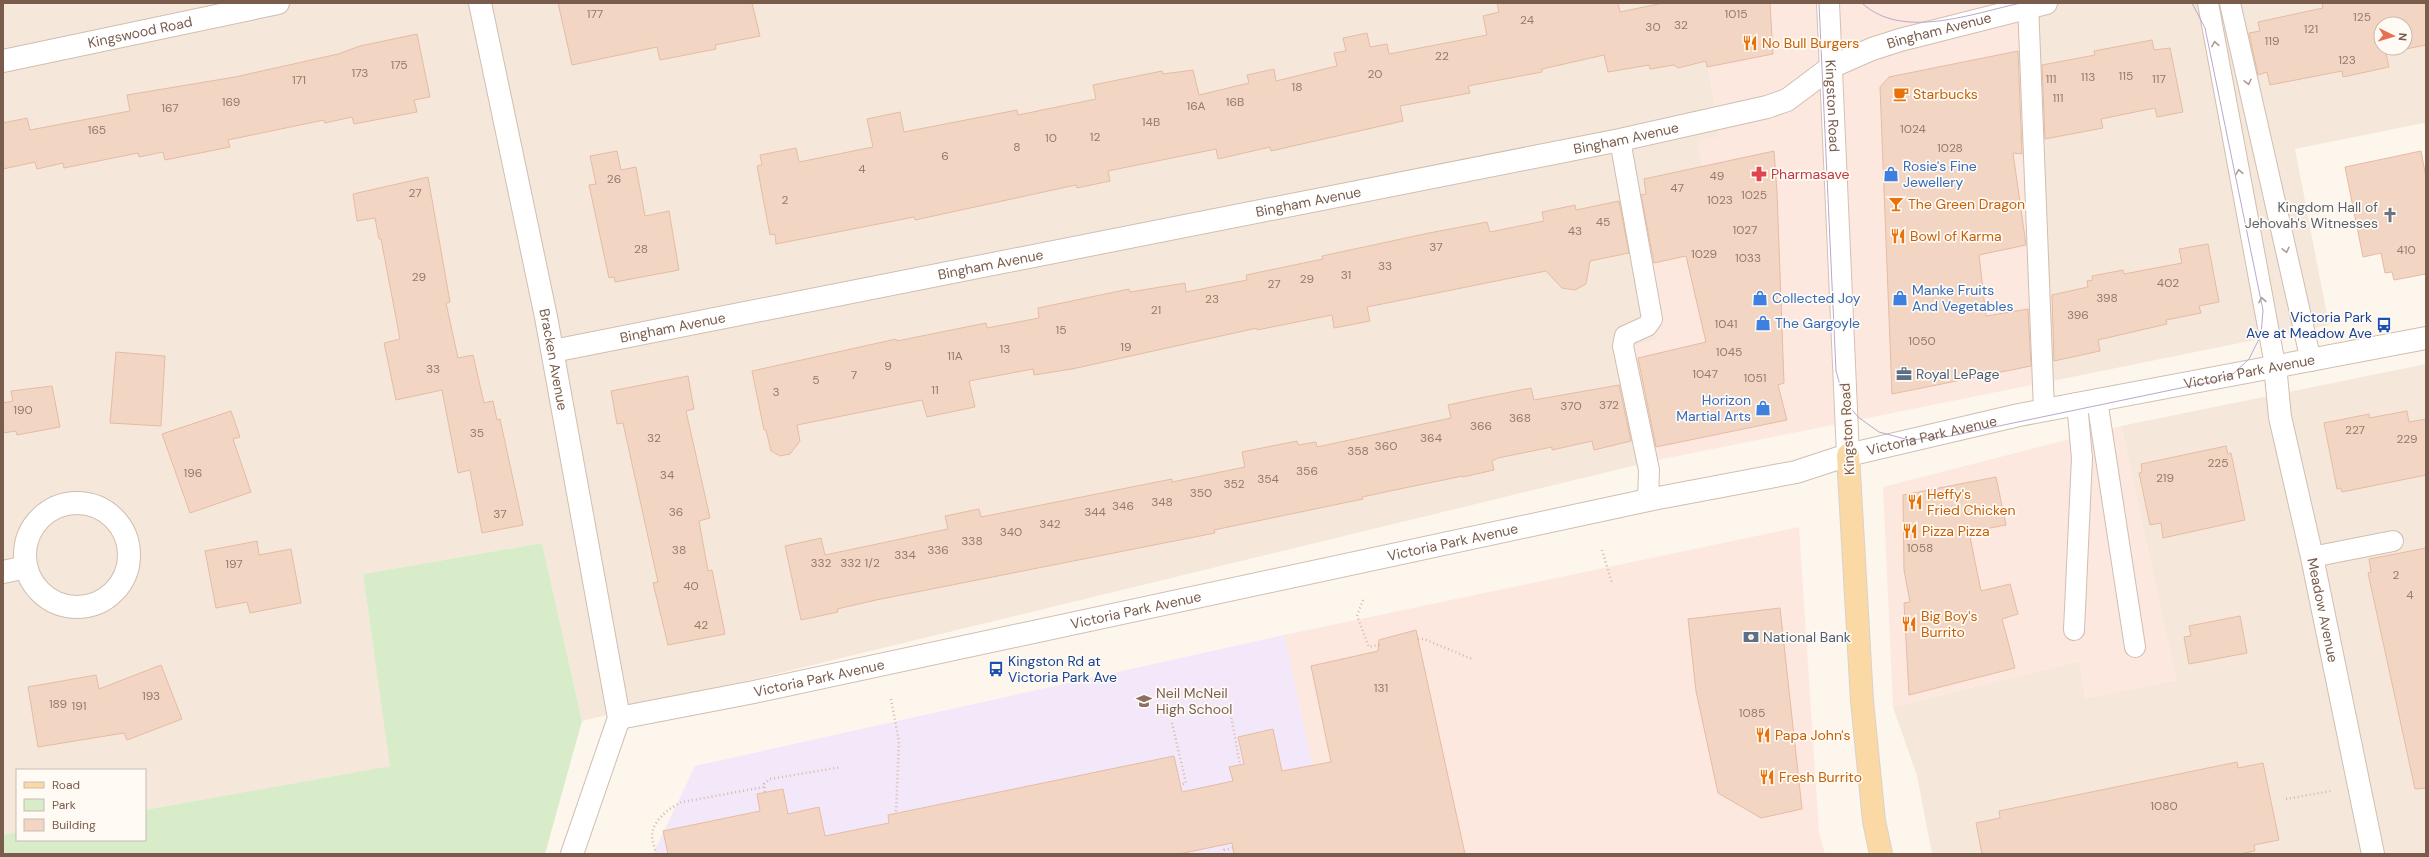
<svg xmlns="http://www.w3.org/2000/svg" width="2429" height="857" viewBox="0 0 2429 857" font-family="'DM Sans',sans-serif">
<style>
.residential{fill:#f5e8da;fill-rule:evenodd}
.commercial{fill:#fde8e0}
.education{fill:#f3e8fa}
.green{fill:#d8ecc9}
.building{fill:#f3d5c3;stroke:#e6bba3;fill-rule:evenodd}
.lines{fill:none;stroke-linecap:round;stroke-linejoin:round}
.service-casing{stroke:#d1beb0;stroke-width:22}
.minor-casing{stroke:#d1beb0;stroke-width:24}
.tertiary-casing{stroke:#d1beb0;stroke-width:24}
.secondary-casing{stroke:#d6c0b0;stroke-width:24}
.primary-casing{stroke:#dad1cd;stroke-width:24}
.path{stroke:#d9b8a5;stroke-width:2.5;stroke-dasharray:1 3;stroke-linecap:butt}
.service{stroke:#fff;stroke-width:20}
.minor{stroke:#fff;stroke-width:22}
.tertiary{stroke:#fff;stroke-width:22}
.secondary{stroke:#fff;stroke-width:22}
.primary{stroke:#fbd9a5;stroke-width:22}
.tram{stroke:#b9a8c9;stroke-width:1}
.oneway{stroke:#af9d94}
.labels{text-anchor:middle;stroke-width:3.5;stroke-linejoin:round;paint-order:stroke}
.number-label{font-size:12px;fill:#987a6a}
.street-label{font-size:14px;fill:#7a5c4d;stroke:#fffaf3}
.food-label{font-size:14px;fill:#c56008;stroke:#fffaf3;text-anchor:start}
.shop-label{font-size:14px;fill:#366cbe;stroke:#fffaf3;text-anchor:start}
.health-label{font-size:14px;fill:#be3a42;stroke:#fffaf3;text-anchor:start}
.worship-label{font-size:14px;fill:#5b616d;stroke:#fffaf3;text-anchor:end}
.transit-label{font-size:14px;fill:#164399;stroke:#fffaf3;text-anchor:end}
.service-label{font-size:14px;fill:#4e5e75;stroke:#fffaf3;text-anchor:start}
.education-label{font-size:14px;fill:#785e54;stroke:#fffaf3;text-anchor:start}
</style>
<rect width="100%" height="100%" fill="#fdf6ec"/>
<g class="residential">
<path d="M3,3H1697L1720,137L1708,201L1652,319L1657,340L1630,347L1653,461L582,721L542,543L363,574L391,766L145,810V770H17V832L3,835Z"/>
<path d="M2037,3H2426V132L2424,123L2295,149L2329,325L2052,381ZM2381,24H2405V48H2381Z"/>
<path d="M2426,364V854H1932L1917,776L1893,707L2080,661L2085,698L2176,680L2121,426Z"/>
</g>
<g class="commercial">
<path d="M1697,3H2037L2052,381L1653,461L1629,347L1657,340L1631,217L1708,200L1697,141L1720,136Z"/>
<path d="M2121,426L2176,680L2085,698L2080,661L1893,707L1883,487Z"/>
<path d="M1799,527L1819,832L1825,854H1332L1284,635Z"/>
</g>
<path class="education" d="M1284,635L1332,854H653L695,766Z"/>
<path class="green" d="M542,543L582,721L545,854H3V835L17,832V840H145V810L390,766L363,574Z"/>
<g class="building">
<path d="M558,3H752L760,36L715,45L716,49L660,60L657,47L572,65Z"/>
<path d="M1497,3H1618L1620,12L1663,3H1770L1773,54L1707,67L1706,61L1678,68L1674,65L1650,69L1649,65L1608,72L1604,55L1542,69V72L1468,86L1470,93L1400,106L1403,121L1271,151L1270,147L1218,159L1216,149L1108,171L1110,181L1077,188L1076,185L915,220L914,217L776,244L775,234L770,235L757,166L762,165L760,155L796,148L799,162L873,147L867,119L900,112L904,132L1017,110L1018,115L1096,99L1093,85L1162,71L1163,74L1193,70L1199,95L1249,83L1247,75L1274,69L1276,81L1337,66L1334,53L1346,51L1343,38L1367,33L1370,47L1387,44L1389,54L1487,35L1483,16L1499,12Z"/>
<path d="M2322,3H2426V45L2386,53L2389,67L2343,77L2342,71L2270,85L2267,72L2258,75L2249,33L2260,31L2258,22L2323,8ZM2381,24H2405V48H2381Z"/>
<path d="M417,34L430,97L414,100L417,112L354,124L352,117L325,123L324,120L228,140L230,147L165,160L163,152L139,157L138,153L64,168L63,163L37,169L35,162L3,169V123L27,118L30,130L130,111L127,95L235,77L338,54L360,46Z"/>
<path d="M2152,40L2154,50L2170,48L2183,112L2157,117L2155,108L2101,119L2103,128L2045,139L2042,65L2095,55L2094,51Z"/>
<path d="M2018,51L2022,154L2013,153L2026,245L1979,255L1986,316L2028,309L2031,366L1892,394L1880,87L1889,77Z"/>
<path d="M617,151L621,170L636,167L645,216L669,211L679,270L615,282L614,277L609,278L589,185L596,184L590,156Z"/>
<path d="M1774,151L1777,192L1784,383L1778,385L1787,420L1656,447L1638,358L1706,342L1686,256L1654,263L1641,195L1646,194L1644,179Z"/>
<path d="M2421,151L2426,177V274L2394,280L2392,272L2385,273L2381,253L2363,257L2345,167Z"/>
<path d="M428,177L450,302L446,303L458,358L473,355L484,403L493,401L497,420L500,419L523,525L482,533L470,470L458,473L442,390L396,400L384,343L400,339L381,239H379L375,218L357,221L353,194Z"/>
<path d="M1619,201L1629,253L1590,261L1586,284L1575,290L1562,288L1546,271L1367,307L1370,321L1334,328L1332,315L1257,330V328L1072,369L1034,375L1033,369L969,381L975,407L927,417L922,400L797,425L800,441L790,454L780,456L771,451L766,430H764L752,371L896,339L897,341L986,323L987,328L1039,318L1038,308L1129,289L1130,292L1185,283L1186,292L1247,280L1246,275L1323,259L1322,256L1429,233L1487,222L1490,232L1544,221L1542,212L1575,205L1576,210Z"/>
<path d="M2208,244L2219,302L2199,306L2201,313L2166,320L2167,324L2098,340L2100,351L2054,361L2052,295L2088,287L2087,281L2093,280L2092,276L2123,270L2124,274L2182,263L2179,249Z"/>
<path d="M116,352L165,356L161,426L110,423Z"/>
<path d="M688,376L694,409L686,411L710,518L699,521L708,571L712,570L725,634L668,645L653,583L658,582L623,423L617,424L611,391Z"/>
<path d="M1619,385L1631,441L1594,450L1592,441L1552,450V447L1498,458L1492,461L1494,470L1463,477V476L1409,487L1362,497L1363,499L1214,530L1215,533L876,600L837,609L838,612L801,620L785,546L821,538L825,555L948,529L945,516L979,509L981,517L1172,479V482L1245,467L1242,452L1297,441L1298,445L1316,442L1317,447L1451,418L1448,405L1485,397L1531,388L1534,400Z"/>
<path d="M52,386L60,427L17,435L16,431L3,433V403L13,401L11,391Z"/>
<path d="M231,411L240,437L233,439L251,492L190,513L162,434Z"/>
<path d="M2407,411L2409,422L2426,419V475L2342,492L2341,488L2337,489L2324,423L2369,414V418Z"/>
<path d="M2226,446L2228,454L2231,453L2245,520L2163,538L2161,523L2150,525L2139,473L2142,472L2141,464Z"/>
<path d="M1996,477L2006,525L1969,532L1981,591L2010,584L2018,614L2002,619L2015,668L1909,695L1904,603L1910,602L1904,570L1903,495Z"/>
<path d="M257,541L259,555L291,549L301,603L250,613L247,602L216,608L205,551Z"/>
<path d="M2426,548V788L2415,789L2368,573L2371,572L2369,559Z"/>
<path d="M1780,608L1802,809L1761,818L1718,793L1696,691L1688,619Z"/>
<path d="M2240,616L2247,653L2189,664L2184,637L2191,636L2189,626Z"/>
<path d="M1416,630L1465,854H1234L1232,843L1179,854H668L663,831L760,811L757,794L783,789L788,814L819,807L825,836L889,823L888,815L1174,756L1182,792L1233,781L1229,767L1244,764L1238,737L1273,729L1282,771L1331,762L1311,666L1378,651L1379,640Z"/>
<path d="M161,665L182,719L127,740L124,733L38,747L28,687L96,675L99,689Z"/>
<path d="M2237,762L2238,768L2263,763L2279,840L2254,845L2255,851L2240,854H1982L1976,823L2000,818L1999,811Z"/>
</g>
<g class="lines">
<defs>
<g id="service">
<path d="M2028,3L2044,410"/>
<path d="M2208,3L2275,365"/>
<path d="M2230,3L2311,361"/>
<path d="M1620,140L1652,319L1647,326L1625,336L1623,346L1649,470L1648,501"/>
<path d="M2097,400L2135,647"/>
<path d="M2312,557L2393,541"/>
<path d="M2074,630L2082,458L2077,403"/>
</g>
<g id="minor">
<path id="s1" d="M480,3L546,317L619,718L572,854"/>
<path id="s2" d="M3,61L278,3"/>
<path id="s3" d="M553,351L1620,140L1767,107L1787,100L1831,67L1872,49L1900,40L2046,3"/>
<path id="s4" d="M2275,365L2280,417L2312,557L2373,854"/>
<circle cx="77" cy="555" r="52"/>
<path d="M3,572L26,567"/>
<path id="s5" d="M619,718L754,692L1653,499L1796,472L1848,455"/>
</g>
<g id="tertiary">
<path id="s6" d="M1848,455L2019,415L2426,338"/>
</g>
<g id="secondary">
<path id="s7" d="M1828,3L1848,455"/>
</g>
<path id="primary" d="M1848,455L1862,701L1874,821L1881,854"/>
</defs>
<use href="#service" class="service-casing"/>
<use href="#minor" class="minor-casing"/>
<use href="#tertiary" class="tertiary-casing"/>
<use href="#secondary" class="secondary-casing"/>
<use href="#primary" class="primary-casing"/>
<g class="path">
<path d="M1602,550L1612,583"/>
<path d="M1363,600L1357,616L1369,647L1382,644"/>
<path d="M1418,639H1424L1472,659"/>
<path d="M891,699L899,742L896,814"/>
<path d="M1230,710L1240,765"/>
<path d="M1172,723L1186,783L1180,785"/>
<path d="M765,792L764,784L770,779L841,767"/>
<path d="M2286,799L2331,791"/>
<path d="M656,854C655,848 652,841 652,835C653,820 670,807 682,802L764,787"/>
<path d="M1223,854L1224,850L1233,848"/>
</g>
<use href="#service" class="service"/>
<use href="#minor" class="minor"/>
<use href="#tertiary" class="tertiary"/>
<use href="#secondary" class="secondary"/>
<use href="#primary" class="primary"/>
<g class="tram">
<path d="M1819,3L1836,371L1840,385L1849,406L1858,417L1879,432L1909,440L1951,436L2219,380L2234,373L2249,359L2261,335L2263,310L2205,28L2192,3"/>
<path d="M1862,3C1902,41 1973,13 2021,3"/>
</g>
</g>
<defs><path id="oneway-chevron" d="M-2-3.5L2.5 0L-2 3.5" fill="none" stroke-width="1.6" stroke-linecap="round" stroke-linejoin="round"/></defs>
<g class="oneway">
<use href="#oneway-chevron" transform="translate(2215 44) rotate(-100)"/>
<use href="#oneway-chevron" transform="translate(2248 82) rotate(77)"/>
<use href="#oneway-chevron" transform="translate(2239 172) rotate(-100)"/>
<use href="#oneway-chevron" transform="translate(2286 250) rotate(77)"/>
<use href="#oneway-chevron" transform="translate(2262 300) rotate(-101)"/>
</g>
<defs>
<symbol id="restaurant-bare" viewBox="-9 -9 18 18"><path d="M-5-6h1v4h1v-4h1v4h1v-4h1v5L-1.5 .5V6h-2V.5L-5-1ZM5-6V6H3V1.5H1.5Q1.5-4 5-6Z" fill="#e8710a" stroke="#fffaf3" stroke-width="2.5" paint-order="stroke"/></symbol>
<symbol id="cafe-bare" viewBox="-9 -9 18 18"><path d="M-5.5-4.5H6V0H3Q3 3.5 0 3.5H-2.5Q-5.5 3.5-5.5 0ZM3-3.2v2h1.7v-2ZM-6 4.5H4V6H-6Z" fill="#e8710a" stroke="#fffaf3" stroke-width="2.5" paint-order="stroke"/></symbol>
<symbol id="pharmacy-bare" viewBox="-9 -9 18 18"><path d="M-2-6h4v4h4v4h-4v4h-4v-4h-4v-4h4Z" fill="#e0444e" stroke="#fffaf3" stroke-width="2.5" paint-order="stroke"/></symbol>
<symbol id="shop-bare" viewBox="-9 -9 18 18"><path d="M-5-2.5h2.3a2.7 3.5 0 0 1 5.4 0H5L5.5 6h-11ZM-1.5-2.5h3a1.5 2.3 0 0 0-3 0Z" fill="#3f7fe0" stroke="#fffaf3" stroke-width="2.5" paint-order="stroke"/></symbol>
<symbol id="bar-bare" viewBox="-9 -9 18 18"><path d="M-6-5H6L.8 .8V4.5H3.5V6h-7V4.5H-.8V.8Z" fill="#e8710a" stroke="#fffaf3" stroke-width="2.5" paint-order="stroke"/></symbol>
<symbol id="church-bare" viewBox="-9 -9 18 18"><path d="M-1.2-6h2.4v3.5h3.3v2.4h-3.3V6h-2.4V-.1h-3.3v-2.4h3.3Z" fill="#6b7280" stroke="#fffaf3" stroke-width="2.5" paint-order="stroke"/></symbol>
<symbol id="bus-bare" viewBox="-9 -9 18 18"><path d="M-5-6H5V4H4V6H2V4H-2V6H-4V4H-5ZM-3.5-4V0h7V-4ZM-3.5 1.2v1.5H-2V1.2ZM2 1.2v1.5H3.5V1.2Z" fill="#1a4fb4" stroke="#fffaf3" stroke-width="2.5" paint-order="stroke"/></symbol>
<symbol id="office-bare" viewBox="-9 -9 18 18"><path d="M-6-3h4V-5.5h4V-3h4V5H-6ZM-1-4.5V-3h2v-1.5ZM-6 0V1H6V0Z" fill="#5c6f8a" stroke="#fffaf3" stroke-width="2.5" paint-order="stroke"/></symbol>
<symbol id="bank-bare" viewBox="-9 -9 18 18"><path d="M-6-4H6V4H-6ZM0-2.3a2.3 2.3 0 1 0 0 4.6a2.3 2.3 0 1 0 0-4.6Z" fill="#5c6f8a" stroke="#fffaf3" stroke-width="2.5" paint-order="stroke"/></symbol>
<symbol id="school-bare" viewBox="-9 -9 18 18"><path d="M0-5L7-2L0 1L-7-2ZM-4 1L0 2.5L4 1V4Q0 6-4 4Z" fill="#8d6e63" stroke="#fffaf3" stroke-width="2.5" paint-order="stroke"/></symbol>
</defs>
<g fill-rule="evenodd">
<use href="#restaurant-bare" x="1739" y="32" width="22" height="22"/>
<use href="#cafe-bare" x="1890" y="83" width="22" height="22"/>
<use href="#pharmacy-bare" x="1748" y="163" width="22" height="22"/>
<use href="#shop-bare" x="1880" y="163" width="22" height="22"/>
<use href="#bar-bare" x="1885" y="193" width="22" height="22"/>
<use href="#church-bare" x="2379" y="204" width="22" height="22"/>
<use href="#restaurant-bare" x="1887" y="225" width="22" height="22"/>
<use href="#shop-bare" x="1749" y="287" width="22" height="22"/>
<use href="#shop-bare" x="1889" y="287" width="22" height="22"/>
<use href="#shop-bare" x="1752" y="312" width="22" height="22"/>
<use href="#bus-bare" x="2373" y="314" width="22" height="22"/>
<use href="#office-bare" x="1893" y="363" width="22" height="22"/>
<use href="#shop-bare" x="1752" y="397" width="22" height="22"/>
<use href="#restaurant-bare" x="1904" y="491" width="22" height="22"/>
<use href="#restaurant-bare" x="1899" y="520" width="22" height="22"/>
<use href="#restaurant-bare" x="1898" y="613" width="22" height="22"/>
<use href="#bank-bare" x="1740" y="626" width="22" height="22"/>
<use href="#bus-bare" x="985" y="658" width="22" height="22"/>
<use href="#school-bare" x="1133" y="690" width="22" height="22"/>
<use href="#restaurant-bare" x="1752" y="724" width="22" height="22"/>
<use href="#restaurant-bare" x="1756" y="766" width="22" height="22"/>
</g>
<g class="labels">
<g class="number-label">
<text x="595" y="18">177</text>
<text x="1736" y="18">1015</text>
<text x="2362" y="21">125</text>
<text x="1527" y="24">24</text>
<text x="1681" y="29">32</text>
<text x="1653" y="31">30</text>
<text x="2311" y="33">121</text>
<text x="2272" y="45">119</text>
<text x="1442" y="60">22</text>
<text x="2347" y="64">123</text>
<text x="399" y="69">175</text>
<text x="360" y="77">173</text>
<text x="1375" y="78">20</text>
<text x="2126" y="80">115</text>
<text x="2088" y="81">113</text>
<text x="2051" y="83">111</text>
<text x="2159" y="83">117</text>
<text x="299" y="84">171</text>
<text x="1297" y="91">18</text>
<text x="2058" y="102">111</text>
<text x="231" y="106">169</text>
<text x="1235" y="106">16B</text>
<text x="1196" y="110">16A</text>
<text x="170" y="112">167</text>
<text x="1151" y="126">14B</text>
<text x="1913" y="133">1024</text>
<text x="97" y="134">165</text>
<text x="1095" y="141">12</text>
<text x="1051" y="142">10</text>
<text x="1017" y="151">8</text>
<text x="1950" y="152">1028</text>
<text x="945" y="160">6</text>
<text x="862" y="173">4</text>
<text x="1717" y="180">49</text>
<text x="614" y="183">26</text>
<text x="1677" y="192">47</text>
<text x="415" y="197">27</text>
<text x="1754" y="199">1025</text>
<text x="785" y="204">2</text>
<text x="1720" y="204">1023</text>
<text x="1603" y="226">45</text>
<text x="1745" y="234">1027</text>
<text x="1575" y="235">43</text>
<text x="1436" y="251">37</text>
<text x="641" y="253">28</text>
<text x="2406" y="254">410</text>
<text x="1704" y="258">1029</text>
<text x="1748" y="262">1033</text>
<text x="1385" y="270">33</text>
<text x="1346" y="279">31</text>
<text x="419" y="281">29</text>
<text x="1307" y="283">29</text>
<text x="2168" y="287">402</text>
<text x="1274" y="288">27</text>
<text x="2107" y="302">398</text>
<text x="1212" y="303">23</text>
<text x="1156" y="314">21</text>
<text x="2078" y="319">396</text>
<text x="1726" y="328">1041</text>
<text x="1061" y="334">15</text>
<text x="1922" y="345">1050</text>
<text x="1126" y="351">19</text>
<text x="1005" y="353">13</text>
<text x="1729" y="356">1045</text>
<text x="955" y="360">11A</text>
<text x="888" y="370">9</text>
<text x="433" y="373">33</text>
<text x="1705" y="378">1047</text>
<text x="854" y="379">7</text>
<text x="1755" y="382">1051</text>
<text x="816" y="384">5</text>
<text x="935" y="394">11</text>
<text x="776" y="396">3</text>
<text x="1609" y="409">372</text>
<text x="1571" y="410">370</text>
<text x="23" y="414">190</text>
<text x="1520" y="422">368</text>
<text x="1481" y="430">366</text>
<text x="2355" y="434">227</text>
<text x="477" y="437">35</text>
<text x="654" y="442">32</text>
<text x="1431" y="442">364</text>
<text x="2407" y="443">229</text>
<text x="1386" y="450">360</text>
<text x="1358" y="455">358</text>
<text x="2218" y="467">225</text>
<text x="1307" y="475">356</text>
<text x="193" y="477">196</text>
<text x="667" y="479">34</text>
<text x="2165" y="482">219</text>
<text x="1268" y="483">354</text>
<text x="1234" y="488">352</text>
<text x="1201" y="497">350</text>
<text x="1162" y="506">348</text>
<text x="1123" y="510">346</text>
<text x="676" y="516">36</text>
<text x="1095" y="516">344</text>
<text x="500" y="518">37</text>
<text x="1050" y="528">342</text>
<text x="1011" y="536">340</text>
<text x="972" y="545">338</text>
<text x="1920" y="552">1058</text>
<text x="679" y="554">38</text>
<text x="938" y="554">336</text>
<text x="905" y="559">334</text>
<text x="821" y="567">332</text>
<text x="860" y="567">332 1/2</text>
<text x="234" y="568">197</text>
<text x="2396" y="579">2</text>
<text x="691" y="590">40</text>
<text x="2410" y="599">4</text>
<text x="701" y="629">42</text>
<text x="1381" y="692">131</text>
<text x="151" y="700">193</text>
<text x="58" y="708">189</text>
<text x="79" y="710">191</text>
<text x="1752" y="717">1085</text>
<text x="2164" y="810">1080</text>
</g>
<g class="street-label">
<text dy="5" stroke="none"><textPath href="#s3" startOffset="1429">Bingham Avenue</textPath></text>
<text dy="5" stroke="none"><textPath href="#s2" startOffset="140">Kingswood Road</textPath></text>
<text dy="5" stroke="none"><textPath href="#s7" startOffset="103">Kingston Road</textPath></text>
<text dy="5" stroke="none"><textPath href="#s3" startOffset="1094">Bingham Avenue</textPath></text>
<text dy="5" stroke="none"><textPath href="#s3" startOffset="770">Bingham Avenue</textPath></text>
<text dy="5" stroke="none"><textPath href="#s3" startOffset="446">Bingham Avenue</textPath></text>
<text dy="5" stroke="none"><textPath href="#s3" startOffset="122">Bingham Avenue</textPath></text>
<text dy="5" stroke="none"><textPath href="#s1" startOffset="364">Bracken Avenue</textPath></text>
<text dy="5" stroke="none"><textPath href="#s6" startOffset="410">Victoria Park Avenue</textPath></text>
<text transform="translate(1847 429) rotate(-93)" y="5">Kingston Road</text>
<text dy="5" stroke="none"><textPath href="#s6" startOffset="86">Victoria Park Avenue</textPath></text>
<text dy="5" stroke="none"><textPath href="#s5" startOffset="852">Victoria Park Avenue</textPath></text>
<text dy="5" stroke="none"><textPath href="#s5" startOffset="528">Victoria Park Avenue</textPath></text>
<text dy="5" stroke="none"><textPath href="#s4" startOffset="250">Meadow Avenue</textPath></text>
<text dy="5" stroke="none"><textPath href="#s5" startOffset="204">Victoria Park Avenue</textPath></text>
</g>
<g class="food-label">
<text x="1762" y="48">No Bull Burgers</text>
<text x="1913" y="99">Starbucks</text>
<text x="1908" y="209">The Green Dragon</text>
<text x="1910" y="241">Bowl of Karma</text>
<text x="1927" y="499">Heffy's<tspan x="1927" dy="16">Fried Chicken</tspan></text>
<text x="1922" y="536">Pizza Pizza</text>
<text x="1921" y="621">Big Boy's<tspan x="1921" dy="16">Burrito</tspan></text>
<text x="1775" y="740">Papa John's</text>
<text x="1779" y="782">Fresh Burrito</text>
</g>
<g class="shop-label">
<text x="1903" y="171">Rosie's Fine<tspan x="1903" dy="16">Jewellery</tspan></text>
<text x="1912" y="295">Manke Fruits<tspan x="1912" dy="16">And Vegetables</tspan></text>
<text x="1772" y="303">Collected Joy</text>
<text x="1775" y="328">The Gargoyle</text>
<text x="1751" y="405" text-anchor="end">Horizon<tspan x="1751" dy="16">Martial Arts</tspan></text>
</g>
<g class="health-label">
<text x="1771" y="179">Pharmasave</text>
</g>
<g class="worship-label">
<text x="2378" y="212">Kingdom Hall of<tspan x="2378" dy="16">Jehovah's Witnesses</tspan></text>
</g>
<g class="transit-label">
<text x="2372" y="322">Victoria Park<tspan x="2372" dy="16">Ave at Meadow Ave</tspan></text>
<text x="1008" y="666" text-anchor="start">Kingston Rd at<tspan x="1008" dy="16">Victoria Park Ave</tspan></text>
</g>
<g class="service-label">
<text x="1916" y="379">Royal LePage</text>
<text x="1763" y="642">National Bank</text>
</g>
<g class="education-label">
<text x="1156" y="698">Neil McNeil<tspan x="1156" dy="16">High School</tspan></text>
</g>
</g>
<rect width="2429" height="857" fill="none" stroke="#7a5c4d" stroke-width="8"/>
<rect x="16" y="769" width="130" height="72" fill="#fffaf3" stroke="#cabbb1"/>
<rect x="24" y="782" width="20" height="6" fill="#fbd9a5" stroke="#cabbb1"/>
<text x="52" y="789" font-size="12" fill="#7a5c4d">Road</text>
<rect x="24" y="799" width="20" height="12" fill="#d8ecc9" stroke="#cabbb1"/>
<text x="52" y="809" font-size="12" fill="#7a5c4d">Park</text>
<rect x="24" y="819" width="20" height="12" fill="#f3d5c3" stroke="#cabbb1"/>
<text x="52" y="829" font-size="12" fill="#7a5c4d">Building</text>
<g transform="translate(2393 36) rotate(95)"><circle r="19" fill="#fffaf3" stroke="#cabbb1"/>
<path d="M0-3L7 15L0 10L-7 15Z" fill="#e76f51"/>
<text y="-6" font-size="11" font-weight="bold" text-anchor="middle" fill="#7a5c4d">N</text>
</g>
</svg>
